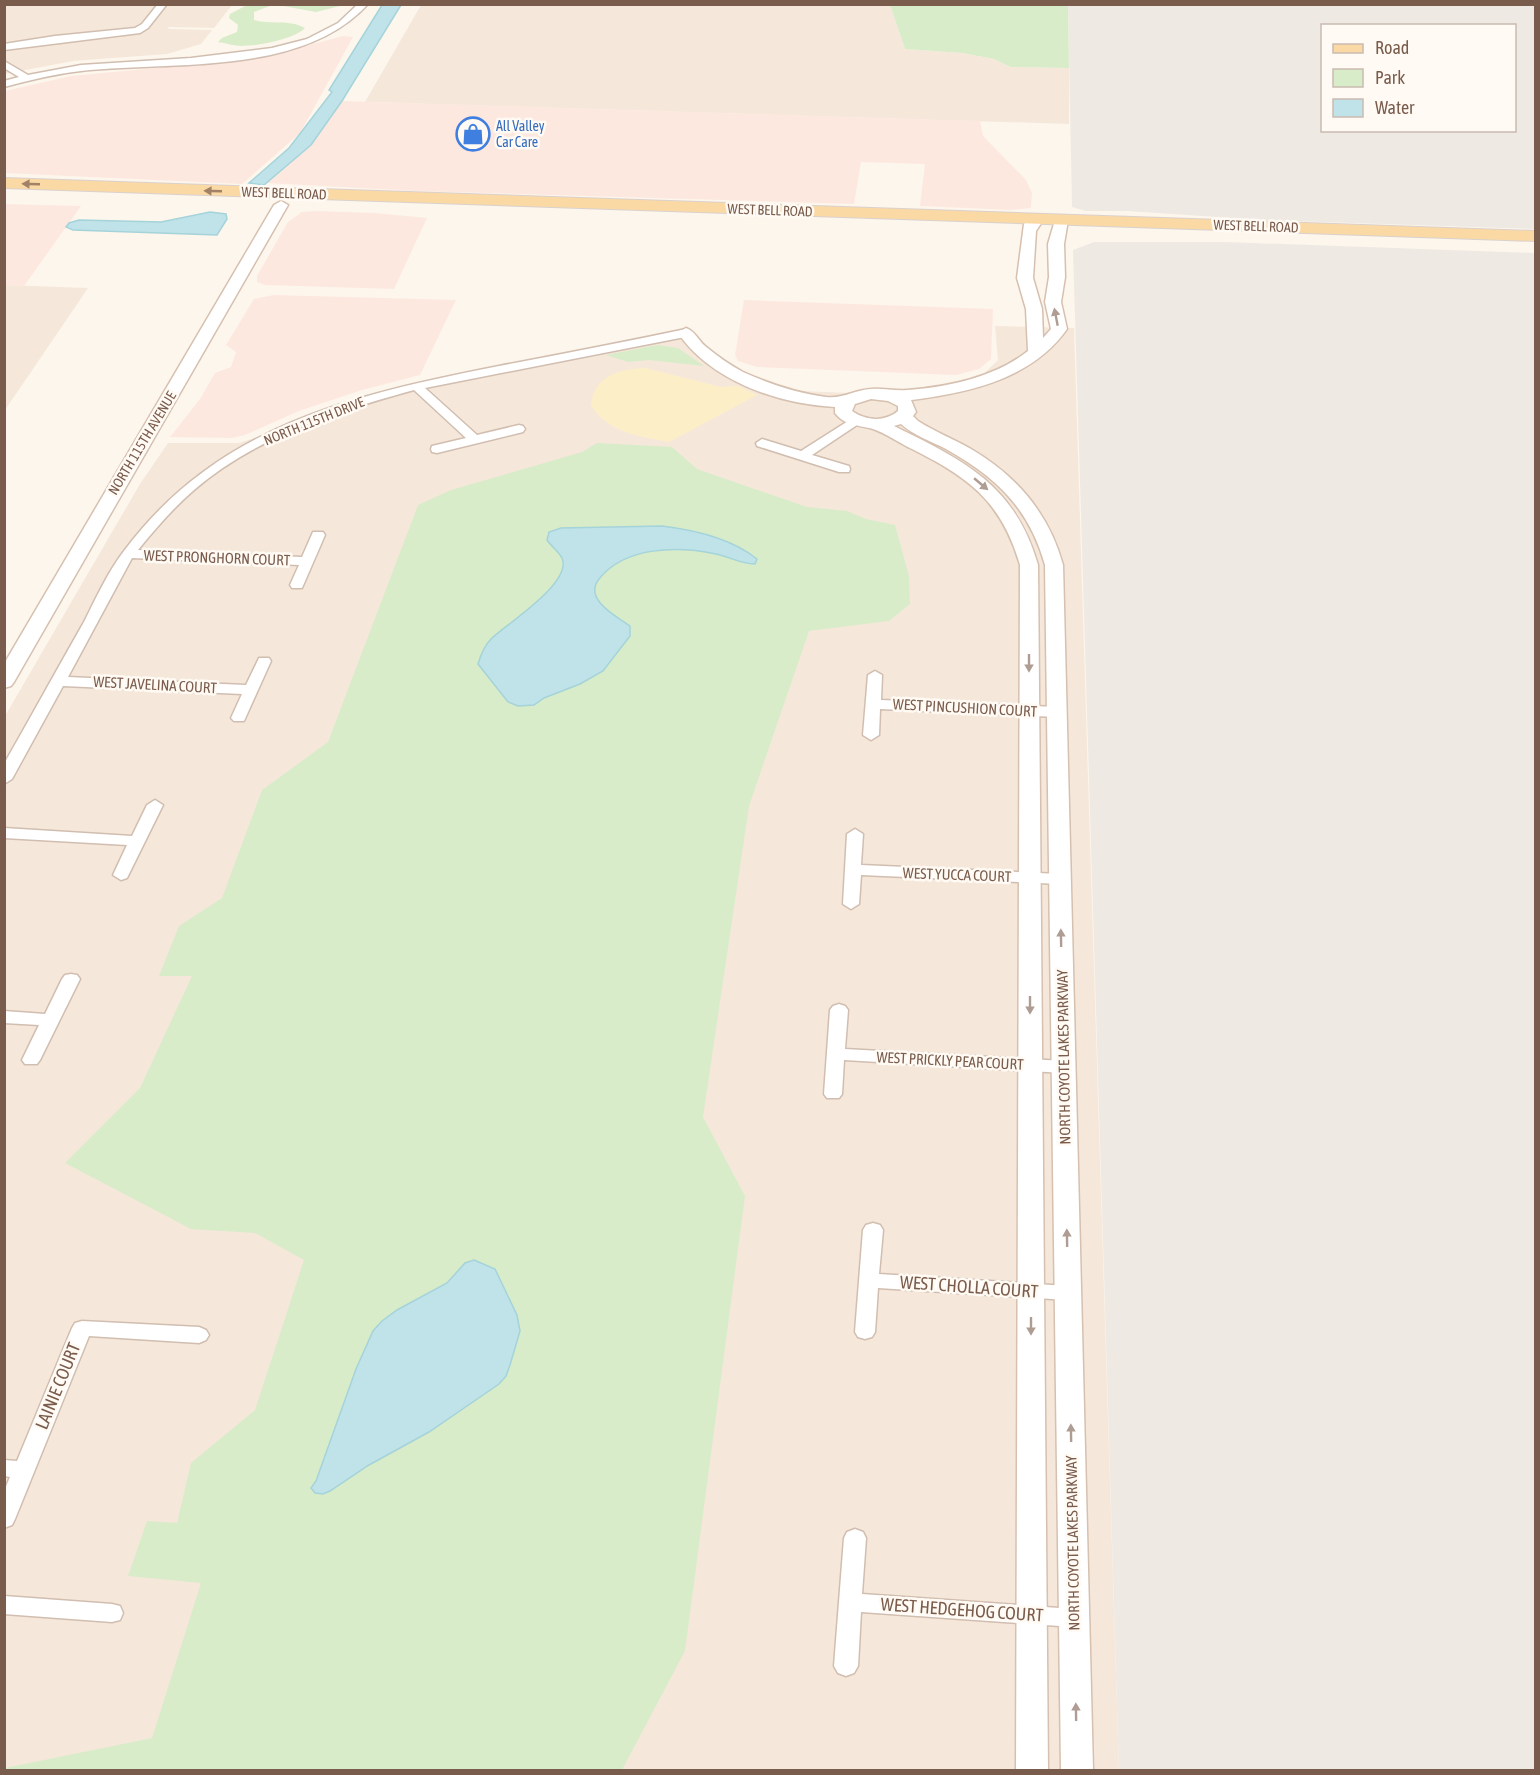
<svg xmlns="http://www.w3.org/2000/svg" width="1540" height="1775" viewBox="0 0 1540 1775" font-family="'Asap Condensed',sans-serif">
<style>
.residential{fill:#f5e8da}
.commercial{fill:#fde8e0}
.industrial{fill:#efe9e4;fill-rule:evenodd}
.green{fill:#d8ecc9}
.sand{fill:#fcefc7}
.water{fill:#bfe3e8;stroke:#a5d3da;stroke-width:1.5}
.lines{fill:none;stroke-linecap:round;stroke-linejoin:round}
.street-casing{stroke:#d1beb0;stroke-width:3}
.secondary-casing{stroke:#d6c0b0;stroke-width:3}
.primary-casing{stroke:#dad1cd;stroke-width:2}
.street{fill:#fff;fill-rule:evenodd}
.secondary{fill:#fff;fill-rule:evenodd}
.primary{fill:#fbd9a5;fill-rule:evenodd}
.oneway{fill:#a18267}
.oneway2{fill:#af9d94}
.labels{text-anchor:middle;stroke-width:5;stroke-linejoin:round;paint-order:stroke}
.far-shop-label{font-size:14px;fill:#366cbe;stroke:#fffaf3;text-anchor:start}
.far-street-label{font-size:14px;fill:#7a5c4d;stroke:#fffaf3}
.street-label{font-size:15px;fill:#7a5c4d;stroke:#fffaf3}
.near-street-label{font-size:18px;fill:#7a5c4d;stroke:#fffaf3}
</style>
<rect width="100%" height="100%" fill="#fdf6ec"/>
<g class="residential">
<path d="M4,5H232L214,28L168,27L169,29L212,30L201,44L167,54L73,61L5,74Z"/>
<path d="M421,5H890L905,49L962,53L994,59L1010,67L1069,68V124L365,102Z"/>
<path d="M5,285L88,288L5,410L4,285Z"/>
<path d="M995,326L1074,328L1119,1770H5V716L140,484L168,443H239L416,386L686,333L698,350L775,390L876,394L974,383L998,360Z"/>
</g>
<g class="commercial">
<path d="M343,36L353,37L300,133L242,184L5,173V91L71,76L261,58Z"/>
<path d="M342,101L980,121L983,136L1026,180L1032,193L1031,208L1011,210L920,206L925,164L861,162L854,204L415,191L267,183L311,145Z"/>
<path d="M5,204L81,206L24,286L5,285Z"/>
<path d="M316,211L375,213L427,218L394,289L265,285L257,282V276L288,222L302,212Z"/>
<path d="M274,295L456,300L420,375L362,390L299,411L245,435L232,438L170,437L200,399L215,373L231,367L236,352L226,345L254,299Z"/>
<path d="M744,300L993,309L991,359L979,369L956,375L757,367L738,361L735,355Z"/>
</g>
<g class="industrial">
<path d="M1068,5H1535V229L1263,220L1127,211H1086L1072,207ZM1322,26H1514V130H1322Z"/>
<path d="M1094,242H1225L1535,253V1770H1119L1073,250Z"/>
</g>
<g class="green">
<path d="M247,5V4L344,5L316,12L283,6H270L254,12V20C271,25 289,19 305,28C295,39 257,46 242,46C234,46 226,43 218,42L222,38L237,32L238,25L229,18L230,14Z"/>
<path d="M890,5H1068L1069,68L1010,67L994,59L962,53L905,49Z"/>
<path d="M657,345L678,348L704,366L649,360L628,362L606,355Z"/>
<path d="M597,443L672,447L697,469L807,507L847,511L866,519L895,525L909,576L910,604L889,621L809,631L749,806L703,1117L745,1196L685,1651L622,1770H5V1768L152,1738L201,1583L128,1576L147,1521L177,1523L191,1463L255,1410L304,1260L255,1233L191,1229L65,1163L140,1088L192,976H159L179,926L222,898L262,790L328,742L418,505L451,490L582,452Z"/>
</g>
<path class="sand" d="M645,368L721,387L738,386L757,395L669,442C639,436 608,433 591,405C594,376 619,369 645,368Z"/>
<g class="water">
<path d="M382,5H401L342,101L311,145L264,185L249,183L289,148L332,92L329,90Z"/>
<path d="M210,212L226,214L227,219L217,235L73,230L66,227L69,223L79,220L161,222Z"/>
<path d="M662,526C695,530 731,538 757,559L755,564C741,564 730,557 716,554C678,546 625,546 599,579C583,599 616,616 630,626V636L603,671L580,684L544,698L534,705L518,706L508,702L478,664C481,654 484,646 491,639C505,625 573,583 562,558C559,552 551,546 547,540L549,532L561,528Z"/>
<path d="M474,1260L495,1269L517,1315L520,1331L510,1365L506,1376L499,1384L429,1432L369,1465L330,1491L323,1494L315,1493L311,1488L316,1481L356,1369L373,1331L382,1321L397,1310L447,1283L465,1263Z"/>
</g>
<g class="lines">
<defs>
<g id="street">
<path d="M158,4H167L148,28L140,33L4,50V44L55,36L135,28L142,24Z"/>
<path d="M358,4H368C302,77 170,61 81,71C55,74 30,80 4,87V81L19,77L4,68V61L28,75L81,65L191,58L272,48L307,39L338,23Z"/>
<path d="M686,329L692,333L690,336L425,388L477,435L519,425L523,426L525,429L523,432L437,453L432,452L431,449L432,446L466,438L414,390C338,411 255,437 194,490C173,508 155,529 138,550L302,557L313,532H323L325,535L302,588H292L290,585L299,565L132,558L68,677L246,685L259,658H269L271,661L244,721H234L231,718L242,694L63,686L12,779L4,784V764C31,717 57,669 84,622C96,598 108,572 124,551C218,425 353,395 499,366C562,354 624,342 686,329Z"/>
<path d="M856,416L860,417L862,420L860,423L812,455L849,466L850,469L849,472H839L757,446L756,443L762,439L801,451Z"/>
<path d="M875,671L882,675L881,700L1057,707L1065,712L1057,717L880,709L879,735L871,740L863,735L868,675Z"/>
<path d="M155,800L163,805L127,878L121,880L113,875L127,845L4,838V828L132,836L147,805Z"/>
<path d="M855,829L863,834L861,865L1060,874L1068,879L1060,884L861,875L859,904L851,909L843,904L847,834Z"/>
<path d="M71,974L77,975L80,979L40,1060L37,1064H25L22,1060L39,1025L4,1023V1011L45,1014L62,979L65,975Z"/>
<path d="M839,1004L845,1006L848,1010L845,1049L1064,1061L1070,1063L1073,1067L1070,1071L1064,1073L844,1060L842,1094L839,1098H827L824,1094L830,1010L833,1006Z"/>
<path d="M873,1223L880,1225L883,1230L879,1274L1068,1286L1075,1288L1078,1293L1075,1298L1068,1300L878,1288L875,1332L872,1337L865,1339L858,1337L855,1332L863,1230L866,1225Z"/>
<path d="M82,1321L199,1327L206,1330L209,1335L206,1340L199,1343L89,1336L15,1519L12,1525L4,1528V1491L10,1477L4,1476V1460L17,1461L72,1328L75,1323Z"/>
<path d="M855,1529L863,1532L866,1538L862,1594L1074,1609L1082,1611L1085,1618L1082,1625L1074,1627L861,1612L858,1666L854,1673L846,1676L838,1673L834,1666L844,1538L847,1532Z"/>
<path d="M4,1596L112,1604L120,1606L123,1613L120,1620L112,1622L4,1614Z"/>
</g>
<g id="secondary">
<path d="M281,201L288,205L14,682L11,686L4,688V664L274,205Z"/>
<path d="M1037,215L1044,219L1036,231L1033,278L1042,309L1043,338L1051,329L1045,302L1049,277L1048,244L1056,217L1061,216L1068,220L1064,244L1065,277L1061,302L1067,329C1032,379 968,393 911,400L916,412L913,416L918,421C935,432 954,439 971,449C1017,476 1049,514 1063,565L1093,1770H1061L1045,565C1029,508 996,477 946,449C931,441 914,436 901,424L894,426C965,461 1015,485 1038,565L1048,1770H1016L1020,565C1001,500 968,477 910,448C898,442 885,433 873,429C859,425 845,426 835,413V407C778,404 711,381 678,333L686,328C695,331 698,340 705,346C717,356 730,365 743,372C770,384 797,393 826,397C843,399 854,390 871,389C883,388 895,391 907,390C948,387 995,377 1028,351L1026,309L1017,278L1024,224L1032,216ZM871,399L888,401L898,406V411C885,422 866,421 852,411L855,404Z"/>
</g>
<path id="primary" d="M4,178L1536,231V241L4,188Z"/>
</defs>
<use href="#street" class="street-casing"/>
<use href="#secondary" class="secondary-casing"/>
<use href="#primary" class="primary-casing"/>
<use href="#street" class="street"/>
<use href="#secondary" class="secondary"/>
<use href="#primary" class="primary"/>
</g>
<defs><path id="oneway-solid" d="M-6-.8H1V-3.2L6.5 0L1 3.2V.8H-6Z" transform="scale(1.5)"/></defs>
<g class="oneway">
<use href="#oneway-solid" transform="translate(31 184) rotate(-178)"/>
<use href="#oneway-solid" transform="translate(213 191) rotate(-178)"/>
</g>
<g class="oneway2">
<use href="#oneway-solid" transform="translate(1056 317) rotate(-101)"/>
<use href="#oneway-solid" transform="translate(981 484) rotate(40)"/>
<use href="#oneway-solid" transform="translate(1029 663) rotate(90)"/>
<use href="#oneway-solid" transform="translate(1061 938) rotate(-91)"/>
<use href="#oneway-solid" transform="translate(1030 1005) rotate(90)"/>
<use href="#oneway-solid" transform="translate(1067 1238) rotate(-91)"/>
<use href="#oneway-solid" transform="translate(1031 1326) rotate(90)"/>
<use href="#oneway-solid" transform="translate(1071 1433) rotate(-91)"/>
<use href="#oneway-solid" transform="translate(1076 1712) rotate(-91)"/>
</g>
<defs>
<symbol id="shop-ring" viewBox="-11 -11 22 22"><circle r="9.5" fill="#fffaf3" stroke="#3f7fe0" stroke-width="1.5"/><path d="M-5-2.5h2.3a2.7 3.5 0 0 1 5.4 0H5L5.5 6h-11ZM-1.5-2.5h3a1.5 2.3 0 0 0-3 0Z" fill="#3f7fe0"/></symbol>
</defs>
<g fill-rule="evenodd">
<use href="#shop-ring" x="454" y="115" width="38" height="38"/>
</g>
<g class="labels">
<g class="far-shop-label">
<text x="496" y="131">All Valley<tspan x="496" dy="16">Car Care</tspan></text>
</g>
<g class="far-street-label">
<text transform="translate(284 193) rotate(2)" y="5">WEST BELL ROAD</text>
<text transform="translate(770 210) rotate(2)" y="5">WEST BELL ROAD</text>
<text transform="translate(1256 226) rotate(2)" y="5">WEST BELL ROAD</text>
<text transform="translate(314 421) rotate(-22)" y="5">NORTH 115TH DRIVE</text>
<text transform="translate(142 443) rotate(-59)" y="5">NORTH 115TH AVENUE</text>
</g>
<g class="street-label">
<text transform="translate(217 558) rotate(2)" y="5">WEST PRONGHORN COURT</text>
<text transform="translate(155 685) rotate(3)" y="5">WEST JAVELINA COURT</text>
<text transform="translate(965 708) rotate(3)" y="5">WEST PINCUSHION COURT</text>
<text transform="translate(957 875) rotate(2)" y="5">WEST YUCCA COURT</text>
<text transform="translate(1064 1057) rotate(-91)" y="5">NORTH COYOTE LAKES PARKWAY</text>
<text transform="translate(950 1061) rotate(3)" y="5">WEST PRICKLY PEAR COURT</text>
<text transform="translate(1073 1543) rotate(-91)" y="5">NORTH COYOTE LAKES PARKWAY</text>
</g>
<g class="near-street-label">
<text transform="translate(969 1287) rotate(4)" y="6">WEST CHOLLA COURT</text>
<text transform="translate(58 1386) rotate(-68)" y="6">LAINIE COURT</text>
<text transform="translate(962 1610) rotate(4)" y="6">WEST HEDGEHOG COURT</text>
</g>
</g>
<rect width="1540" height="1775" fill="none" stroke="#7a5c4d" stroke-width="12"/>
<rect x="1321" y="24" width="195" height="108" fill="#fffaf3" stroke="#cabbb1" stroke-width="1.5"/>
<rect x="1333" y="44" width="30" height="9" fill="#fbd9a5" stroke="#cabbb1" stroke-width="1.5"/>
<text x="1375" y="54" font-size="18" fill="#7a5c4d">Road</text>
<rect x="1333" y="69" width="30" height="18" fill="#d8ecc9" stroke="#cabbb1" stroke-width="1.5"/>
<text x="1375" y="84" font-size="18" fill="#7a5c4d">Park</text>
<rect x="1333" y="99" width="30" height="18" fill="#bfe3e8" stroke="#cabbb1" stroke-width="1.5"/>
<text x="1375" y="114" font-size="18" fill="#7a5c4d">Water</text>
</svg>
